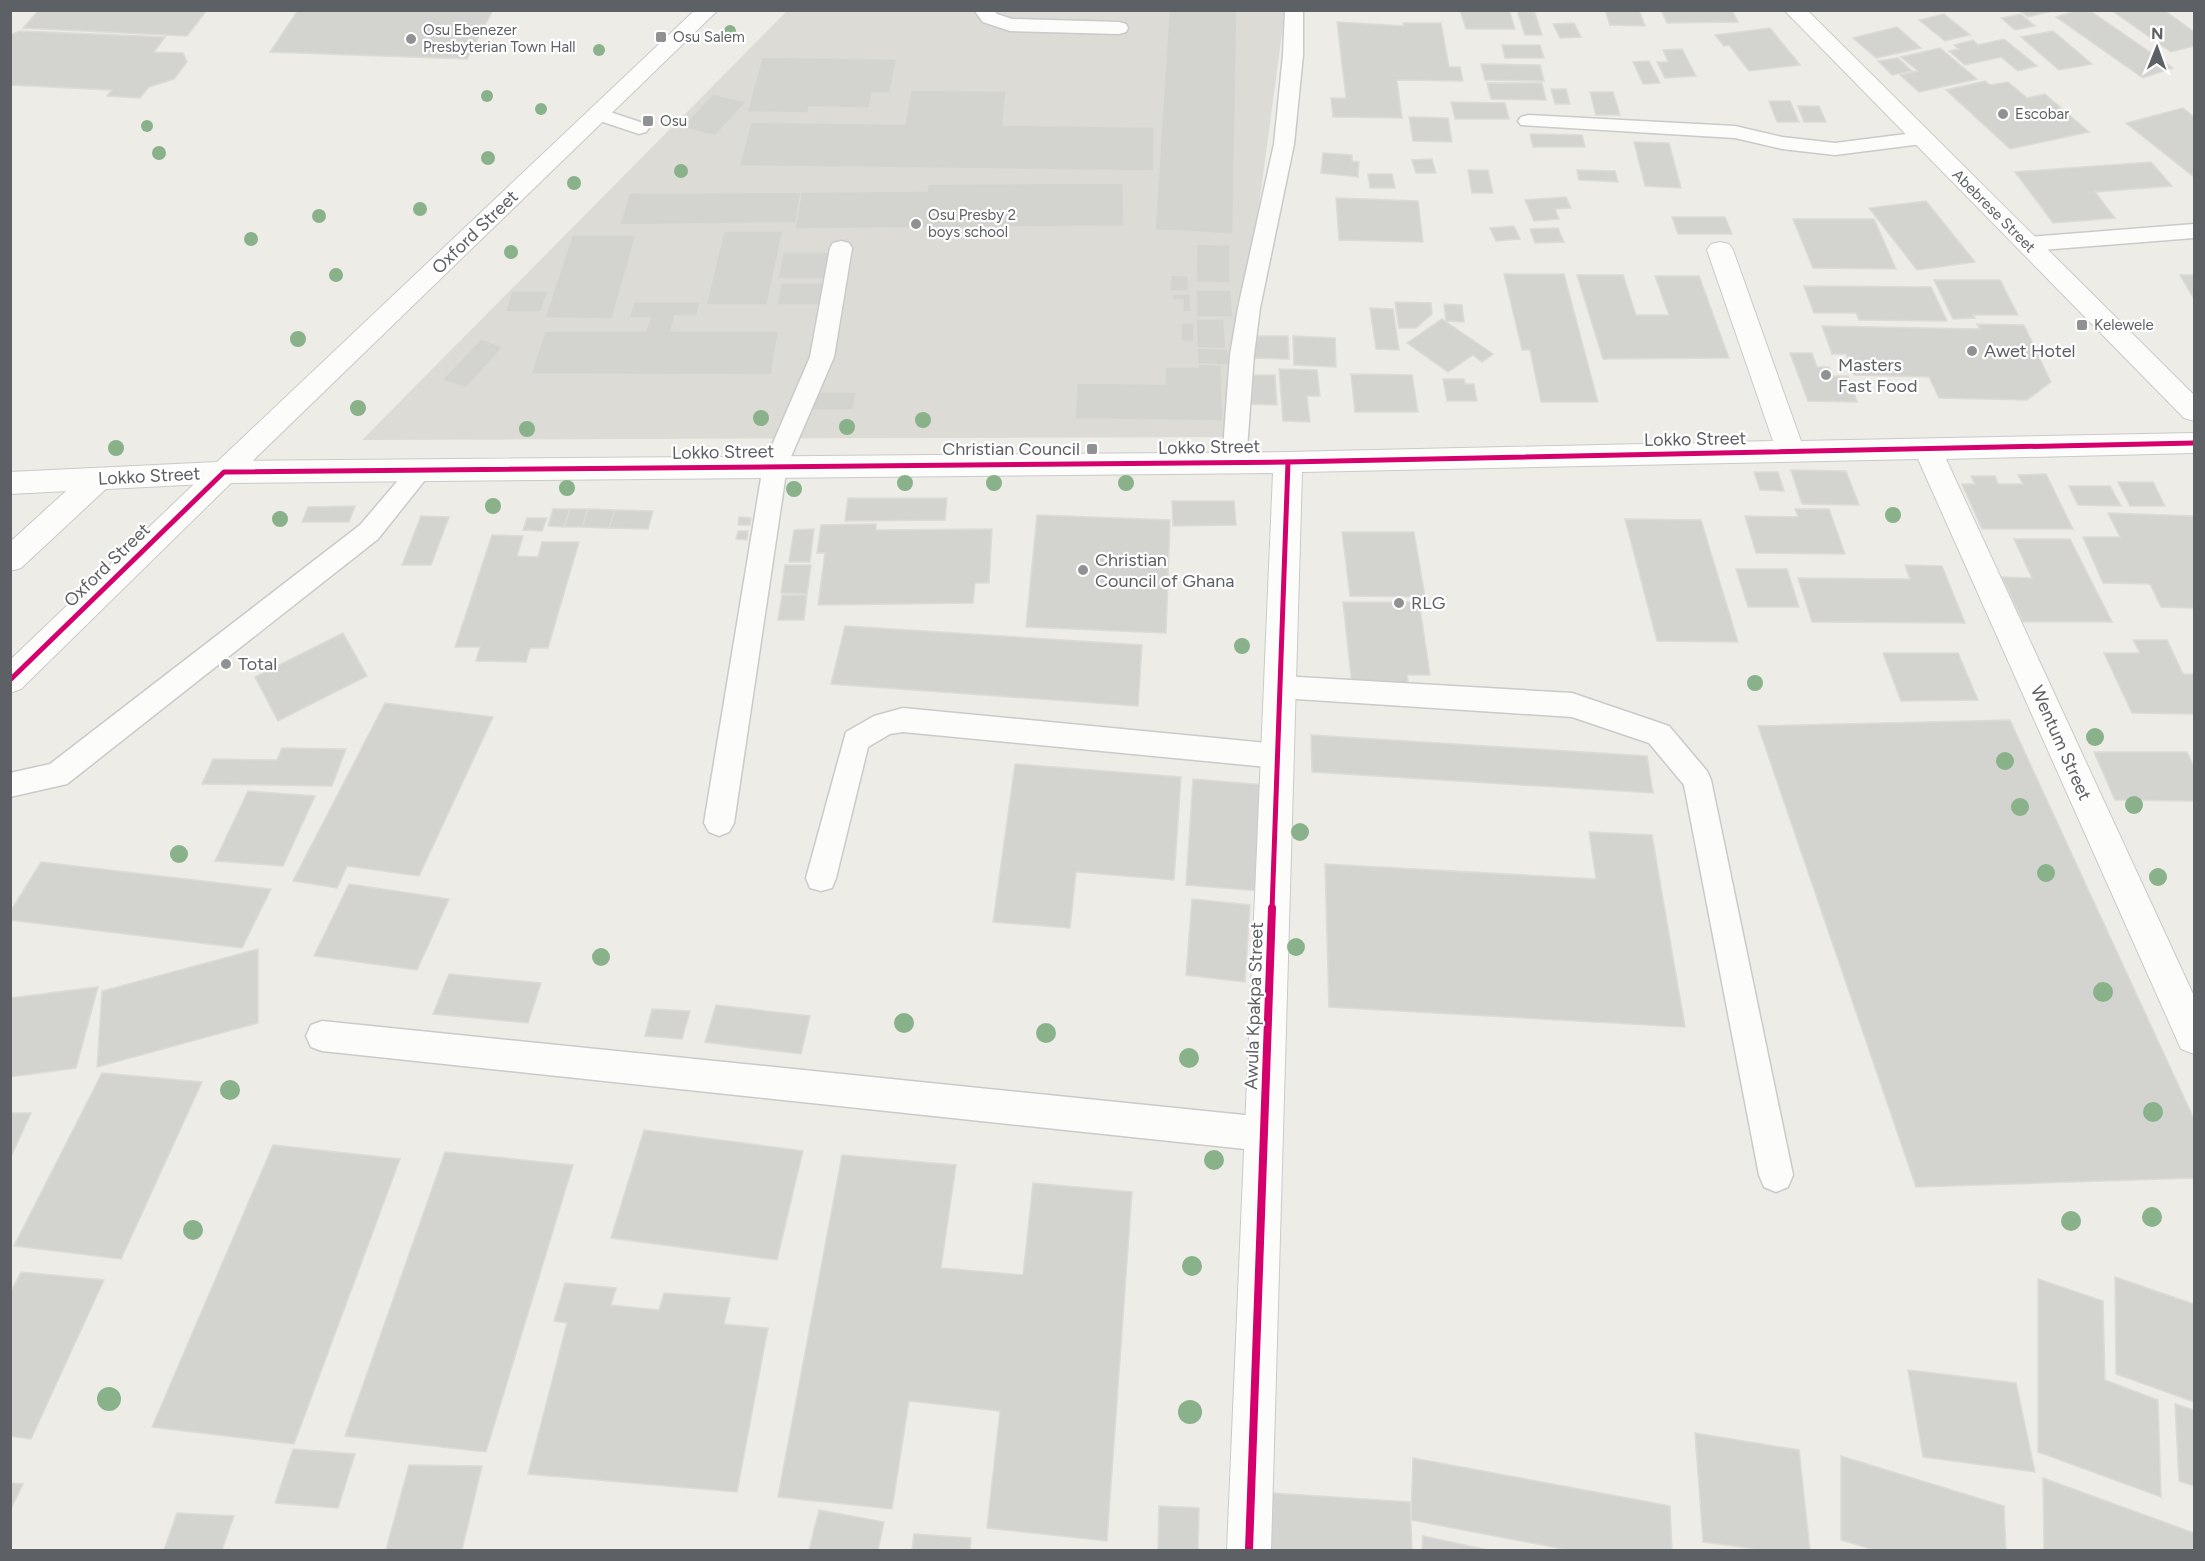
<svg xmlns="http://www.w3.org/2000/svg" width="2205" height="1561" viewBox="0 0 2205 1561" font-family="Figtree,sans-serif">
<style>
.education{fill:#dddbd6}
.building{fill:#d3d3d0;stroke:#dcdbd6;stroke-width:1.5}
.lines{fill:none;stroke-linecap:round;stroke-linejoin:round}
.service-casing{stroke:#cacaca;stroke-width:3}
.minor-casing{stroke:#cacaca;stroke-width:2}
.secondary-casing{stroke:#c9c9c9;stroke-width:2}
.service{fill:#fcfcfb;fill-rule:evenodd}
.minor{fill:#fcfcfb;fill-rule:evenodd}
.secondary{fill:#fcfcfb;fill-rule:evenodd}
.cycleway-far1-casing{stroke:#fff;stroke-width:9}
.cycleway-casing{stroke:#fff;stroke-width:11}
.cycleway-far1{stroke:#d6006c;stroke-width:5}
.cycleway{stroke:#d6006c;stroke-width:8}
.tree{fill:#89b18a}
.poi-dot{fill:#8f9192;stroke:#fff;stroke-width:2}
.labels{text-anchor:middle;stroke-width:4.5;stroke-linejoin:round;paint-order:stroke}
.far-poi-label{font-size:15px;fill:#5d6065;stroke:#fff;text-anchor:start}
.far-street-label{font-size:15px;fill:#5d6065;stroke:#fff}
.street-label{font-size:18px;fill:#5d6065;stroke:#fff}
.poi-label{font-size:18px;fill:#5d6065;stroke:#fff;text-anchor:start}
</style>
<rect width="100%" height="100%" fill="#edece7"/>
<path class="education" d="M787,11H1285L1228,437L362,440Z"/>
<g class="building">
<path d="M39,10H207L187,36L23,28Z"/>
<path d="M298,10H493L467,59L270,52Z"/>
<path d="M1169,10H1237L1233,234L1155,230Z"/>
<path d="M1460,10H1509L1515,29H1466Z"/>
<path d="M1517,10H1534L1542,35H1525Z"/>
<path d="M1605,10H1639L1645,26L1610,25Z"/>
<path d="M1661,10H1732L1738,22L1667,23Z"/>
<path d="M2019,10H2056L2028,17Z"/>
<path d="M2078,10H2089L2173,68L2143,78L2056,17Z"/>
<path d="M2118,10H2164L2194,32V46L2171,52L2114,12Z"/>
<path d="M1944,14L1970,35L1945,41L1919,20Z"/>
<path d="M2021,14L2035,26L2015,30L2001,18Z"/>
<path d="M1337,22L1404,26L1403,23H1441L1449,67H1460L1463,81L1397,80L1402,118L1333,117L1331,98H1346Z"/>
<path d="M1574,23L1581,37L1560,38L1553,24Z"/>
<path d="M1897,27L1921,48L1876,58L1853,38Z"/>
<path d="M1770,28L1800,65L1749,71L1729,45L1724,46L1715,35Z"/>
<path d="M20,31L165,37L154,52L183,53L187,62L174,79L149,87L140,98L107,96L112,90L10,85V35Z"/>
<path d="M2053,31L2092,64L2059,70L2021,37Z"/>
<path d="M2004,39L2037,66L2018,71L2001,57L1965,65L1949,51L1959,49L1954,45L1973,40L1978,45Z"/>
<path d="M1502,45H1540L1544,58H1505Z"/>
<path d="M1940,48L1977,79L1919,92L1900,75L1918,71L1901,57Z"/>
<path d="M1682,49L1696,76L1665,78L1657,62H1668L1663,50Z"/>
<path d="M762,57L897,59L890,93H872L869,108L809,107L808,113L747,112Z"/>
<path d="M1898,58L1912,71L1892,75L1878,61Z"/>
<path d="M1649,61L1660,83L1643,84L1633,62Z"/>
<path d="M1481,64L1540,65L1544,81L1485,80Z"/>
<path d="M1985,81L1990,85L2008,82L2027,98L2045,94L2089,132L2010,149L1946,90Z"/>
<path d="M1487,83H1542L1546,100L1491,99Z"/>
<path d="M1551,89H1566L1570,104H1555Z"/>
<path d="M911,90L1006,91L1003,125L1154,127V171L739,166L751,122L905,124Z"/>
<path d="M1590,92H1613L1620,115H1596Z"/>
<path d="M713,94L746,102L715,136L682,127Z"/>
<path d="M1769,101H1790L1799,122H1777Z"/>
<path d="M1451,102L1505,103L1509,119H1455Z"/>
<path d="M1798,106H1819L1826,122H1804Z"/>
<path d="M2183,108L2194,117V177L2126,123Z"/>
<path d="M1409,117L1448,118L1452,142L1413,141Z"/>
<path d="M1530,134L1582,135L1585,147H1533Z"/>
<path d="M1634,142L1669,143L1681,188L1645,186Z"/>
<path d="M1323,153L1352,155V161L1359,162L1358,177L1321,173Z"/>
<path d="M1432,159L1436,173H1416L1412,160Z"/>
<path d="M2151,162L2172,186L2095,192L2115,218L2053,223L2015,172Z"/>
<path d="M1468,170H1488L1493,193H1472Z"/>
<path d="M1577,170L1615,171L1618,182L1579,180Z"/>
<path d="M1368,174H1392L1395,188H1370Z"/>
<path d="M1123,183L1124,226L795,229L801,192L927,191L928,184Z"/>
<path d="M801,192L796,223L620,225L629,193Z"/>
<path d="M1566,197L1571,208L1555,209L1559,219L1534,221L1525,200Z"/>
<path d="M1336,198L1418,201L1423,242L1339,240Z"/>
<path d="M1926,201L1975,262L1917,270L1869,208Z"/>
<path d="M1672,217H1725L1732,234H1678Z"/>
<path d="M1793,219H1874L1896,269L1813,268Z"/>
<path d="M1514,226L1520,239L1496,241L1490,228Z"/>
<path d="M1558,228L1564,242L1535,243L1530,229Z"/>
<path d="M724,231H783L767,305H706Z"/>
<path d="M572,235H636L612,319L545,318Z"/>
<path d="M1197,244L1230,245V283L1196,282Z"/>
<path d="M783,252H834L830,279H778Z"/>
<path d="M1504,274H1564L1598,402H1541L1530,350H1522Z"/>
<path d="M1171,275L1188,276L1189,291H1170Z"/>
<path d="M1577,275H1623L1636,315H1669L1655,276H1699L1729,358L1603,359Z"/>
<path d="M2180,275H2194V299Z"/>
<path d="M1934,280H2000L2018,315H1973L1975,318L1953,319Z"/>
<path d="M781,283H830L826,305H777Z"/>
<path d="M1804,286L1931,287L1947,321L1859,320L1856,313H1814Z"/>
<path d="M1196,290H1231L1233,317H1196Z"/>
<path d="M512,291H548L541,312H505Z"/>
<path d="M1172,294H1190L1191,312H1183V300H1172Z"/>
<path d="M634,302H700L697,316H675L671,331H779L771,375L531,374L545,331H646L650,318H629Z"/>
<path d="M1395,302L1431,303L1432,314L1416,328H1399Z"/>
<path d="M1444,304L1462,305L1464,322L1446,321Z"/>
<path d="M1370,308L1393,309L1399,350L1376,349Z"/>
<path d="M1196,319H1224L1226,349L1197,348Z"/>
<path d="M1442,319L1493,354L1482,362L1473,355L1448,372L1407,343Z"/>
<path d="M1181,323H1194V342L1181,341Z"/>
<path d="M1977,324L2024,325L2051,382L2027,400L1939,398L1929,377L1854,375L1846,354H1832L1822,326L1980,329Z"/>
<path d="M1248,336H1288L1289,359L1249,358Z"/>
<path d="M1293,336L1335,338L1336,367L1294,365Z"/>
<path d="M481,339L503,347L466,388L442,380Z"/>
<path d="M1197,348L1228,349L1229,365L1198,364Z"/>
<path d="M1790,353H1812L1817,367H1829L1833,376H1848L1857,402L1808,401Z"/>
<path d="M1198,364L1221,365L1223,421L1075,419L1077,383L1165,384V367H1198Z"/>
<path d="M1279,369L1317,370L1320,396H1307L1310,422L1283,421Z"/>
<path d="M1351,374L1412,375L1418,412H1355Z"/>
<path d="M1243,375H1275L1277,405L1244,404Z"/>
<path d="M1443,379H1464L1465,384H1474L1477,401H1447Z"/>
<path d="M814,392H856L853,410H811Z"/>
<path d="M1791,470L1846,471L1859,505L1802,504Z"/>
<path d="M1754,472H1778L1784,491L1760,490Z"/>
<path d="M2046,474L2073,529H1982L1962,484H1975L1971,476H1995L1998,484H2023L2018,475Z"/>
<path d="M2118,482H2153L2165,506H2130Z"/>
<path d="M2069,486H2110L2121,506L2078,505Z"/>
<path d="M848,498H947L945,520L845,521Z"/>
<path d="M1172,501H1234L1236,525L1173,526Z"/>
<path d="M355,506L349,522H302L308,507Z"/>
<path d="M553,509H570L564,527L548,526Z"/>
<path d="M570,509H588L582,527H564Z"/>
<path d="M588,509L615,510L609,528L582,527Z"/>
<path d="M1795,509H1829L1845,554L1756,553L1745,516L1798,517Z"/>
<path d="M615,510L653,511L648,529L609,528Z"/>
<path d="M2108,513L2194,516V608L2161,607L2150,584L2103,583L2083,537H2120Z"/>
<path d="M1037,515L1170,520L1166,633L1026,627Z"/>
<path d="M421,516L449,517L431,565H402Z"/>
<path d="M739,517L751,518L750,525H738Z"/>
<path d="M527,518H547L542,531L523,530Z"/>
<path d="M1625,519L1701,520L1738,642L1657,641Z"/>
<path d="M876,524V530L992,529L989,583H975L973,603L818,605L825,553H817L821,525Z"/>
<path d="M814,529L810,562H789L794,530Z"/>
<path d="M738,531H748L747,540L736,539Z"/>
<path d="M1342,532H1414L1425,597L1350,596Z"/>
<path d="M492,535L523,536L517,556L538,557L542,542H579L548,648H530L526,662L476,661L480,647H455Z"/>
<path d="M2014,539H2070L2112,622H2023L2002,577L2032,578Z"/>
<path d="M785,565H811L807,594L781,593Z"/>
<path d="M1905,565L1942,566L1965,623L1812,622L1798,578L1910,579Z"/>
<path d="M1736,569H1787L1799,607H1748Z"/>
<path d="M782,595H807L804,620H778Z"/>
<path d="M1343,602H1419L1430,675H1407L1409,687L1352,686Z"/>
<path d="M845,626L1142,645L1138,706L831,684Z"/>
<path d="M343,633L367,676L278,721L255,677Z"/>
<path d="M2133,640H2167L2183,674H2194V714L2132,713L2104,653H2140Z"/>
<path d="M1883,653H1958L1978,700L1901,701Z"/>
<path d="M385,703L493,717L419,876L347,866L337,888L293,881Z"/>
<path d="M2010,720L2194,1119V1178L1916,1187L1758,726Z"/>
<path d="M1311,735L1647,756L1653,793L1312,772Z"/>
<path d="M282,748L346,749L332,786L202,784L213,759L277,760Z"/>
<path d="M2094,752H2187L2194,767V801L2115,800Z"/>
<path d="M1015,764L1181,777L1174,880L1076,872L1070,928L993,922Z"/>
<path d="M1193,779L1265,785L1261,891L1186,885Z"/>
<path d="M248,791L315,796L283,866L215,861Z"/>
<path d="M1589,832L1652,835L1685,1027L1329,1007L1325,864L1596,879Z"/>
<path d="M41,862L271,889L242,948L10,920V912Z"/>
<path d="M349,884L449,899L417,970L314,956Z"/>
<path d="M1192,899L1250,905L1245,982L1186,975Z"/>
<path d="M258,949V1023L97,1067L102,991Z"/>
<path d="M449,974L541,983L528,1023L433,1014Z"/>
<path d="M98,987L76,1068L10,1077V998Z"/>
<path d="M716,1005L810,1016L801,1054L705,1042Z"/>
<path d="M652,1009L690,1011L682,1039L645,1036Z"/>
<path d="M102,1073L202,1082L121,1259L14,1246Z"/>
<path d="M10,1113H31L10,1159Z"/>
<path d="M644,1130L803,1151L777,1260L611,1238Z"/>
<path d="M273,1145L400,1159L294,1444L152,1427Z"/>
<path d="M445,1152L573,1165L486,1452L345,1436Z"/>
<path d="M842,1155L956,1165L941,1268L1023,1275L1033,1183L1132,1192L1107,1541L987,1528L1000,1411L909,1401L892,1509L778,1497Z"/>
<path d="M21,1272L104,1280L31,1439L10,1436V1293Z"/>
<path d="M2115,1277L2194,1304V1402L2116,1374Z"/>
<path d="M2038,1279L2103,1301L2105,1380L2158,1400L2161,1497L2038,1452Z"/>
<path d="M565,1283L616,1288L611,1305L659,1310L664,1293L730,1298L724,1324L768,1328L737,1492L528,1474L567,1323L554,1321Z"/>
<path d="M1908,1370L2016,1383L2035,1472L1923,1457Z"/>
<path d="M2175,1404L2194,1410V1486L2179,1481Z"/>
<path d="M1695,1433L1799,1450L1810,1550H1763L1703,1542Z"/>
<path d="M293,1449L355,1454L338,1508L275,1503Z"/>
<path d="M1841,1456L2004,1506L2006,1550H1874L1841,1540Z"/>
<path d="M1413,1458L1670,1506L1672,1550H1568L1411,1520Z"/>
<path d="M409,1465L482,1466L462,1550H386Z"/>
<path d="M2043,1478L2194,1533V1550H2044Z"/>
<path d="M10,1483L23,1484L10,1511Z"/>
<path d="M1271,1493L1410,1502L1412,1550H1271Z"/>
<path d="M1159,1506L1199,1508L1198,1550H1158Z"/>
<path d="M819,1510L884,1522L878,1550H809Z"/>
<path d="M177,1513L234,1516L222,1550H164Z"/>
<path d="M914,1534L971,1538L970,1550H912Z"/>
<path d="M1423,1536L1488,1550H1422Z"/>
</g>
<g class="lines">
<defs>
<g id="service">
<path d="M974,10H993L997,14L1012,19L1119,22L1126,24L1128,28L1126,32L1119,34L1010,31L983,22Z"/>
<path d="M1285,10H1303V55L1294,144L1260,308L1254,355L1246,462L1243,468L1234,471L1225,468L1222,462L1230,355L1238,308L1274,144L1283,55Z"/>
<path d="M598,108L646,124L649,128L646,132L639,134L591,118L588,114L591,110Z"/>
<path d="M1528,115L1735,126L1782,137L1835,143L1922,132L1929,134L1932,138L1929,142L1922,144L1835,155L1782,149L1735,138L1521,125L1518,121L1521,117Z"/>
<path d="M2194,224V238L2028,251L2020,249L2017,244L2020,239L2028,237Z"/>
<path d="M841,241L849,243L852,248L834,357L787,466L734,823L729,832L719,836L709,832L704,823L763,466L810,357L830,248L833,243Z"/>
<path d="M421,461L430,464L433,470L378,539L67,784L10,797V773L50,764L360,525L412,464Z"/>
<path d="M1281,676L1572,693L1669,726L1707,771L1711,780L1793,1175L1788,1187L1776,1192L1764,1187L1759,1175L1684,785L1649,743L1572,717L1281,698L1271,695L1267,687L1271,679Z"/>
<path d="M903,708L1278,744L1288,747L1292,756L1288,765L1278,768L903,732L890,734L868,747L836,878L832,888L821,891L810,888L806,878L846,732L874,716Z"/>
<path d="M322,1021L1264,1117L1276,1122L1281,1134L1276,1146L1264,1151L322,1051L311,1047L306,1036L311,1025Z"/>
</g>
<g id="minor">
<path d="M1784,10H1807L2194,395V421L2184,418Z"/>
<path d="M1720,242L1729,244L1733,250L1801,441L2194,433V453L1946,459L2194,996V1054L2181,1049L1918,459L1302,472L1271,1550H1227L1273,473L231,483L21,689L10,693V660L214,465L224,461L1288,452L1773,441L1707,250L1711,244Z"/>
<path d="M98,468L108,471L112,479L108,487L21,568L10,571V542L88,471Z"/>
</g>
<path id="secondary" d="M695,10H718L234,479L224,483L10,494V472L217,462Z"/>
</defs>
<use href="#service" class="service-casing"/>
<use href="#minor" class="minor-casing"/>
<use href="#secondary" class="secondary-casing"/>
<use href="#service" class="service"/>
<use href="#minor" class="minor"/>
<use href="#secondary" class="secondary"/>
<defs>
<g id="cycleway-far1">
<path d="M10,680L224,472L1288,462L2194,443"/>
<path d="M1272,910L1288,462"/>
</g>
<path id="cycleway" d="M1249,1550L1272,908"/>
</defs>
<use href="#cycleway-far1" class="cycleway-far1-casing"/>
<use href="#cycleway" class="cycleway-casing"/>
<use href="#cycleway-far1" class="cycleway-far1"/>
<use href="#cycleway" class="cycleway"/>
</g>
<g class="tree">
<circle cx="730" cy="31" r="6"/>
<circle cx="599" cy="50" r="6"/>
<circle cx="487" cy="96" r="6"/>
<circle cx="541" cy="109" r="6"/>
<circle cx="147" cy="126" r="6"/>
<circle cx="159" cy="153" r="7"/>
<circle cx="488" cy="158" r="7"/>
<circle cx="681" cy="171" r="7"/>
<circle cx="574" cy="183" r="7"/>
<circle cx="420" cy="209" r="7"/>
<circle cx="319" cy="216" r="7"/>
<circle cx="251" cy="239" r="7"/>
<circle cx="511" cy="252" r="7"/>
<circle cx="336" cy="275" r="7"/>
<circle cx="298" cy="339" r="8"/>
<circle cx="358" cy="408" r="8"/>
<circle cx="761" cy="418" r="8"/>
<circle cx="923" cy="420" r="8"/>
<circle cx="847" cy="427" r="8"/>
<circle cx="527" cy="429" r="8"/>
<circle cx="116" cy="448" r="8"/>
<circle cx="905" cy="483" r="8"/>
<circle cx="994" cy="483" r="8"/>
<circle cx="1126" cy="483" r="8"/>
<circle cx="567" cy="488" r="8"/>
<circle cx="794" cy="489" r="8"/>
<circle cx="493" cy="506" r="8"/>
<circle cx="1893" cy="515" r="8"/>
<circle cx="280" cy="519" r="8"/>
<circle cx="1242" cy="646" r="8"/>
<circle cx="1755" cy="683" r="8"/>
<circle cx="2095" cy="737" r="9"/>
<circle cx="2005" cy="761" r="9"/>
<circle cx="2134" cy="805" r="9"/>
<circle cx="2020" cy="807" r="9"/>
<circle cx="1300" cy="832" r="9"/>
<circle cx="179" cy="854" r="9"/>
<circle cx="2046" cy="873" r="9"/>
<circle cx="2158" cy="877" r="9"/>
<circle cx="1296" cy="947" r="9"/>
<circle cx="601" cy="957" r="9"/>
<circle cx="2103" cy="992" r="10"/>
<circle cx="904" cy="1023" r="10"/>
<circle cx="1046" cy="1033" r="10"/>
<circle cx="1189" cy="1058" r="10"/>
<circle cx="230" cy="1090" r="10"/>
<circle cx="2153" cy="1112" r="10"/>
<circle cx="1214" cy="1160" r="10"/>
<circle cx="2152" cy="1217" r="10"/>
<circle cx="2071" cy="1221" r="10"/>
<circle cx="193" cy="1230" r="10"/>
<circle cx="1192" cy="1266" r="10"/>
<circle cx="109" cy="1399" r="12"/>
<circle cx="1190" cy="1412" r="12"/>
</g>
<g class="poi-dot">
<rect x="655" y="31" width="12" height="12" rx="3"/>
<circle cx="411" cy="39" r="6"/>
<circle cx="2003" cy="114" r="6"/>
<rect x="642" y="115" width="12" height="12" rx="3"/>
<circle cx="916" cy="224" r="6"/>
<rect x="2076" y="319" width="12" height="12" rx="3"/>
<circle cx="1972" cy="351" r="6"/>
<circle cx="1826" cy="375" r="6"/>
<rect x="1086" y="443" width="12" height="12" rx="3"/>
<circle cx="1083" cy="570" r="6"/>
<circle cx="1399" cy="603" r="6"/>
<circle cx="226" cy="664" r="6"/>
</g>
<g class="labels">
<g class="far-poi-label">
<text x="423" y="35">Osu Ebenezer<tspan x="423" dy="17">Presbyterian Town Hall</tspan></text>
<text x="673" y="42">Osu Salem</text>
<text x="2015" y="119">Escobar</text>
<text x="660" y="126">Osu</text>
<text x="928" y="220">Osu Presby 2<tspan x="928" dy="17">boys school</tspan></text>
<text x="2094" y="330">Kelewele</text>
</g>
<g class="far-street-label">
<text transform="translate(1994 211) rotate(45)" y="5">Abebrese Street</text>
</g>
<g class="street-label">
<text transform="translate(475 232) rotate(-44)" y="6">Oxford Street</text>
<text transform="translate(1695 439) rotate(-1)" y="6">Lokko Street</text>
<text transform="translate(1209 447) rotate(-1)" y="6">Lokko Street</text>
<text transform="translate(723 452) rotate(-1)" y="6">Lokko Street</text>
<text transform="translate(149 476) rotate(-3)" y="6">Lokko Street</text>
<text transform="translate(107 565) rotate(-44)" y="6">Oxford Street</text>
<text transform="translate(2061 743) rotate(66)" y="6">Wentum Street</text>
<text transform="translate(1254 1006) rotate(-88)" y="6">Awula Kpakpa Street</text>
</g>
<g class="poi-label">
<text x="1984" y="357">Awet Hotel</text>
<text x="1838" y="371">Masters<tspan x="1838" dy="21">Fast Food</tspan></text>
<text x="1080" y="455" text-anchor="end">Christian Council</text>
<text x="1095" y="566">Christian<tspan x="1095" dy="21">Council of Ghana</tspan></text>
<text x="1411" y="609">RLG</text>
<text x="238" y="670">Total</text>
</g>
</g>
<rect width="2205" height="1561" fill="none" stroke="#5d6065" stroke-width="24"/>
<g transform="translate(2157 48) rotate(1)" stroke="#ffffff" stroke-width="4.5" paint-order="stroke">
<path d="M0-4.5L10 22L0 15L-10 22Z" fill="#5d6065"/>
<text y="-9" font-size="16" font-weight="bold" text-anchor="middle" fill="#5d6065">N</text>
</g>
</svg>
